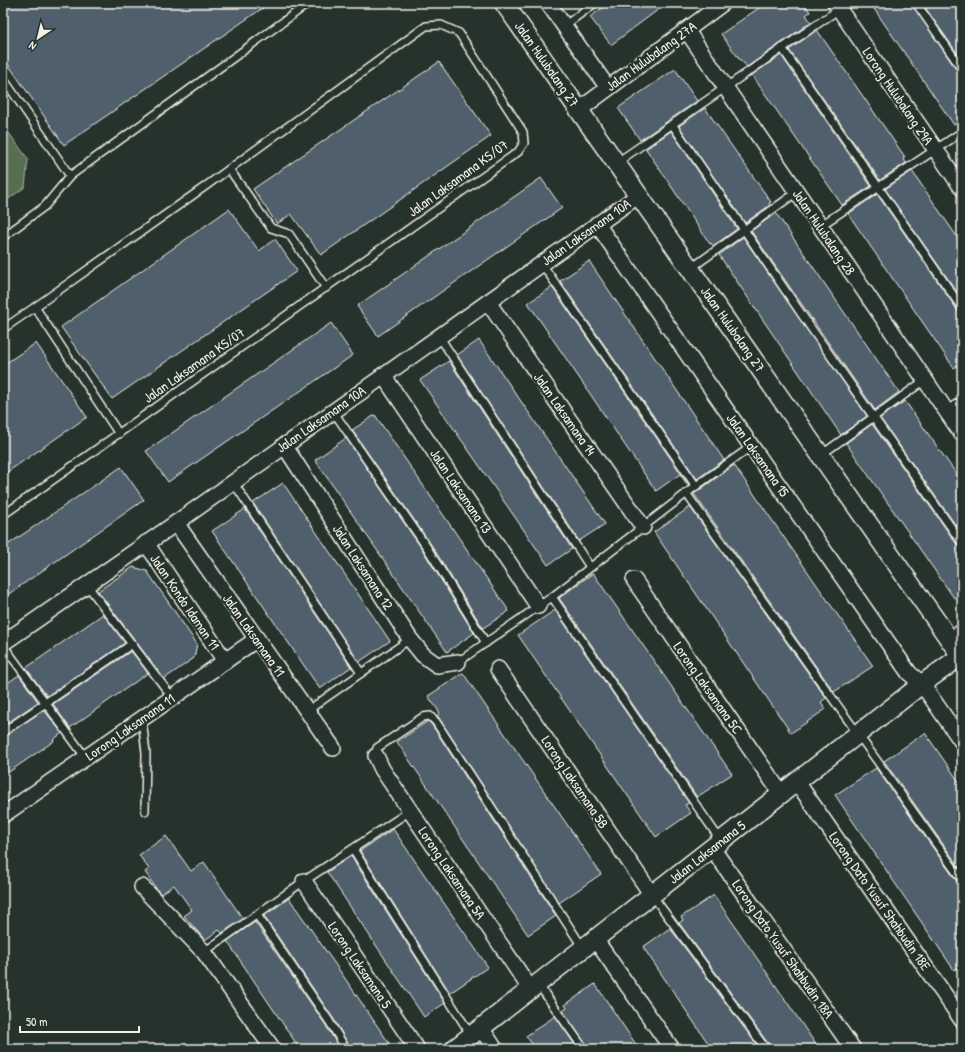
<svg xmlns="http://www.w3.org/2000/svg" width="965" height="1052" viewBox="0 0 965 1052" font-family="'Patrick Hand',sans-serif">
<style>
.green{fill:#596e52;stroke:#a6b09d}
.building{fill:#4f606c;stroke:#f4f1e8}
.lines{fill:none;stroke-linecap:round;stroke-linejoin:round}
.service-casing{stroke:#f4f1e8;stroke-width:10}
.minor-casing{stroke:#f4f1e8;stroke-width:18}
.tertiary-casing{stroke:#f4f1e8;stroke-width:21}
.service{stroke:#26332d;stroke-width:7}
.minor{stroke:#26332d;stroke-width:15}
.tertiary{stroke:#26332d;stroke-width:18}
.labels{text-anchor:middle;stroke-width:4;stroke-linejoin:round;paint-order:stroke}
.street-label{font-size:14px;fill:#f4f1e8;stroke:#26332d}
</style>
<rect width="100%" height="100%" fill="#26332d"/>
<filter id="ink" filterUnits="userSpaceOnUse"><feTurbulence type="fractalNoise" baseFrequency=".025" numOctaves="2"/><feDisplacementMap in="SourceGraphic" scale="8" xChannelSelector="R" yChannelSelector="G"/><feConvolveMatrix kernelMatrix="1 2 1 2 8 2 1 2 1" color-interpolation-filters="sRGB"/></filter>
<g filter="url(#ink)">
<path class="green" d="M3,125L28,159L25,187L3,203Z"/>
<g class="building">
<path d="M3,3H270L64,145L3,57Z"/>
<path d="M609,3H667L611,45L590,17Z"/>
<path d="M766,3H804L810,12L806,15L811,22L747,67L741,60H740L721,34Z"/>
<path d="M870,3H911L958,72L962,74V119L954,125Z"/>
<path d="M922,3H962V60Z"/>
<path d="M817,30L905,157L903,158L906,163L880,180L789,50Z"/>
<path d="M781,55L871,186L842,205L752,75Z"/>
<path d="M439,62L491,136L321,255L291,214L277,224L253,189Z"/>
<path d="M675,69L697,101L640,140L618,108Z"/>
<path d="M705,108L771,202L769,203L770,205L745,223L679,126Z"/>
<path d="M671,131L737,229L713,246L711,243L710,244L646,149Z"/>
<path d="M912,171L962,244V299L885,189Z"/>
<path d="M541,178L562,208L378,336L357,306Z"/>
<path d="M877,194L958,311L962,313V362L954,368L849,215L848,214Z"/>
<path d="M229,209L259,251L275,239L297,271L112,399L61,327Z"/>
<path d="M776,213L899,392L875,410L751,231Z"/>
<path d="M743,237L867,416L841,435L719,255Z"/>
<path d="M589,261L724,460L697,479L560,281Z"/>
<path d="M552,287L689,485L688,486L680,474L656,491L565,357L528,303Z"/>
<path d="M331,323L353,355L168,482L146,451Z"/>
<path d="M479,340L605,524L579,541L457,355Z"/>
<path d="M36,343L87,417L3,475V365Z"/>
<path d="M449,361L572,549L548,565L420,380Z"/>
<path d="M905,401L962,482V534L880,418Z"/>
<path d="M375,415L509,611L483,628L430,543L352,430Z"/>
<path d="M872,424L958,546L962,548V593L954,598L846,443Z"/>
<path d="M346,438L422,549L474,633L447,652L315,460Z"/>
<path d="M734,465L873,666L834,692L694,494Z"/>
<path d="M121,467L144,500L3,598V548Z"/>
<path d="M283,483L390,641L359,662L253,503Z"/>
<path d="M690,507L826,698L821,702L826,709L791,733L654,532Z"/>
<path d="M245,509L351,667L320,689L212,531Z"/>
<path d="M133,567L147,571L197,644L194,658L164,679L98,591Z"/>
<path d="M593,573L732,774L697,797L559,598Z"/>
<path d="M555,610L689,803L685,805L691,813L656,837L518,635Z"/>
<path d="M103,614L125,643L47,696L26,668Z"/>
<path d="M131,651L148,673L70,728L53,704Z"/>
<path d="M463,673L601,874L559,903L437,715L440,713L428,696Z"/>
<path d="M19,675L38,702L3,726V686Z"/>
<path d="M44,710L62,733L53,740L54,741L3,776V737Z"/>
<path d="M428,721L432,725L556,916L528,935L397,742Z"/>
<path d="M925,733L962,786V871L884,761Z"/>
<path d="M876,768L958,883L962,885V965L954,970L835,795Z"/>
<path d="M393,829L488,967L450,993L360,851Z"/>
<path d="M166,836L191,871L204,862L243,919L222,933L219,930L205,940L184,916L192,910L174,885L161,894L158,891L145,872L149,869L139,855Z"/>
<path d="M351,856L445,1003L424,1017L327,872Z"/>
<path d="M714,895L724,910L819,1049H771L770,1046L679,923L683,920L681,917Z"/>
<path d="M289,898L344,977L393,1049H351L333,1018L264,916Z"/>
<path d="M255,922L325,1024L340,1049H300L227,941Z"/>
<path d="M670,928L760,1049H712L643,947Z"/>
<path d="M595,984L604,997L639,1049H589L563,1011L567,1008L565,1005Z"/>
<path d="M555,1016L578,1049H536L526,1036Z"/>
</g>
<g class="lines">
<defs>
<g id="service">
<path d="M916,3L962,69"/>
<path d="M564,26L595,3"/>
<path d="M782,48L962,308"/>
<path d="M3,78L70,176L45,206L3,237"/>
<path d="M672,124L811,328L962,543"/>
<path d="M616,163L848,3"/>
<path d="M229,169L271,228L289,234L326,288"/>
<path d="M70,176L309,3"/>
<path d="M820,226L962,132"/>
<path d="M542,264L696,486"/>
<path d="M690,269L797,192"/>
<path d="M35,307L119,434"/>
<path d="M3,329L35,307L203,188L426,26L441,25L459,33L523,132L524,143L518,152L3,515"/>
<path d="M439,336L590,567"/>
<path d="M333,411L426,546L486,643"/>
<path d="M821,455L925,380"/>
<path d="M233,482L361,673"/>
<path d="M686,493L962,880"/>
<path d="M87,585L172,697"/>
<path d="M552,597L721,841"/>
<path d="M3,645L86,758"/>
<path d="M458,662L552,597L696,486L752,446"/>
<path d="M307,711L410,639"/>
<path d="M142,719L146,753L145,811"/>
<path d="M3,732L132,644"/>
<path d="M376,756L377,748L423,717L430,716L436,722L583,948"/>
<path d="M353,849L471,1035"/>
<path d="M652,895L766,1049"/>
<path d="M257,915L329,1021L346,1049"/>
<path d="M204,952L304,881L410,811"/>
<path d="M538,984L584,1049"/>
</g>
<g id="minor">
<path d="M548,3L608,88"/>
<path d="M835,3L962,188"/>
<path d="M687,31L962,434"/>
<path d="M579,110L723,3"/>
<path d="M597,224L909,673L922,684L962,742"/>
<path d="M488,302L643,527"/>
<path d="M383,375L538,606"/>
<path d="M949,414L962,405"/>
<path d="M284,445L410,639L423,655L437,665L458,662"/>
<path d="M176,523L333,748"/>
<path d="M146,543L225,661"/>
<path d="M634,580L782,795"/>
<path d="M950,640L962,632"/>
<path d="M3,643L176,523L639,195"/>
<path d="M498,669L652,895"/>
<path d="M376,756L382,769L531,990"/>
<path d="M797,782L962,1020"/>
<path d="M3,815L257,639"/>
<path d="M712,848L853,1049"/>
<path d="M304,881L417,1049"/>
<path d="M142,887L204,952L273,1049"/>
<path d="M595,939L672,1049"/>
<path d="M481,1028L495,1049"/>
</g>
<path id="tertiary" d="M454,1049L922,684L961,656L504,3"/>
</defs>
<use href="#service" class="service-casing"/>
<use href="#minor" class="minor-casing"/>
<use href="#tertiary" class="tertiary-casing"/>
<use href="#service" class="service"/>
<use href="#minor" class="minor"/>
<use href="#tertiary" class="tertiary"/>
</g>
</g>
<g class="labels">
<g class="street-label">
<text transform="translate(651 56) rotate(-36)" y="5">Jalan Hulubalang 27A</text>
<text transform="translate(547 64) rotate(55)" y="5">Jalan Hulubalang 27</text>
<text transform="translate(898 96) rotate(56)" y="5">Lorong Hulubalang 29A</text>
<text transform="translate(458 178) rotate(-36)" y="5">Jalan Laksamana KS/07</text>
<text transform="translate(586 232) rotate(-35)" y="5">Jalan Laksamana 10A</text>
<text transform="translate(824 232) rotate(56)" y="5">Jalan Hulubalang 28</text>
<text transform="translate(733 329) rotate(55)" y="5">Jalan Hulubalang 27</text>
<text transform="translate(194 365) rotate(-35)" y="5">Jalan Laksamana KS/07</text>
<text transform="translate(565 414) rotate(55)" y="5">Jalan Laksamana 14</text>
<text transform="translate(321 419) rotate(-35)" y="5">Jalan Laksamana 10A</text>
<text transform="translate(758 455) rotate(55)" y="5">Jalan Laksamana 15</text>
<text transform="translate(461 491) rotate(56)" y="5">Jalan Laksamana 13</text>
<text transform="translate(363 567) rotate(57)" y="5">Jalan Laksamana 12</text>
<text transform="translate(185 602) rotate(56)" y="5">Jalan Kondo Idaman 11</text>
<text transform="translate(254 635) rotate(55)" y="5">Jalan Laksamana 11</text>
<text transform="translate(708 688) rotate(55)" y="5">Lorong Laksamana 5C</text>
<text transform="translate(130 727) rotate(-35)" y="5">Lorong Laksamana 11</text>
<text transform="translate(575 782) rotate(56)" y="5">Lorong Laksamana 5B</text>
<text transform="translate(707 852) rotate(-38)" y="5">Jalan Laksamana 5</text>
<text transform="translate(452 873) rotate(56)" y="5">Lorong Laksamana 5A</text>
<text transform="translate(880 901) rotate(55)" y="5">Lorong Dato Yusuf Shahbudin 18E</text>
<text transform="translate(783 949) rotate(55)" y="5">Lorong Dato Yusuf Shahbudin 18A</text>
<text transform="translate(360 965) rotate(56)" y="5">Lorong Laksamana 5</text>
</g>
</g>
<rect width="965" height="1052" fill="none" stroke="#26332d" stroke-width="16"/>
<rect x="8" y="8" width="949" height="1036" fill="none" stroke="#f4f1e8" stroke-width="1.5" filter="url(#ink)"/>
<g transform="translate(38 38) rotate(215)" stroke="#26332d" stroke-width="3" paint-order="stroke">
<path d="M0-3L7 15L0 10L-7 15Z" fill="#f4f1e8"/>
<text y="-6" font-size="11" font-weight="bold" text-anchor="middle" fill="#f4f1e8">N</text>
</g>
<path d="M20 1026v6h119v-6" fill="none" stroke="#f4f1e8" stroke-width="2"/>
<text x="26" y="1026" font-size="12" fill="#f4f1e8" stroke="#26332d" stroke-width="3" paint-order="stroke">50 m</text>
</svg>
